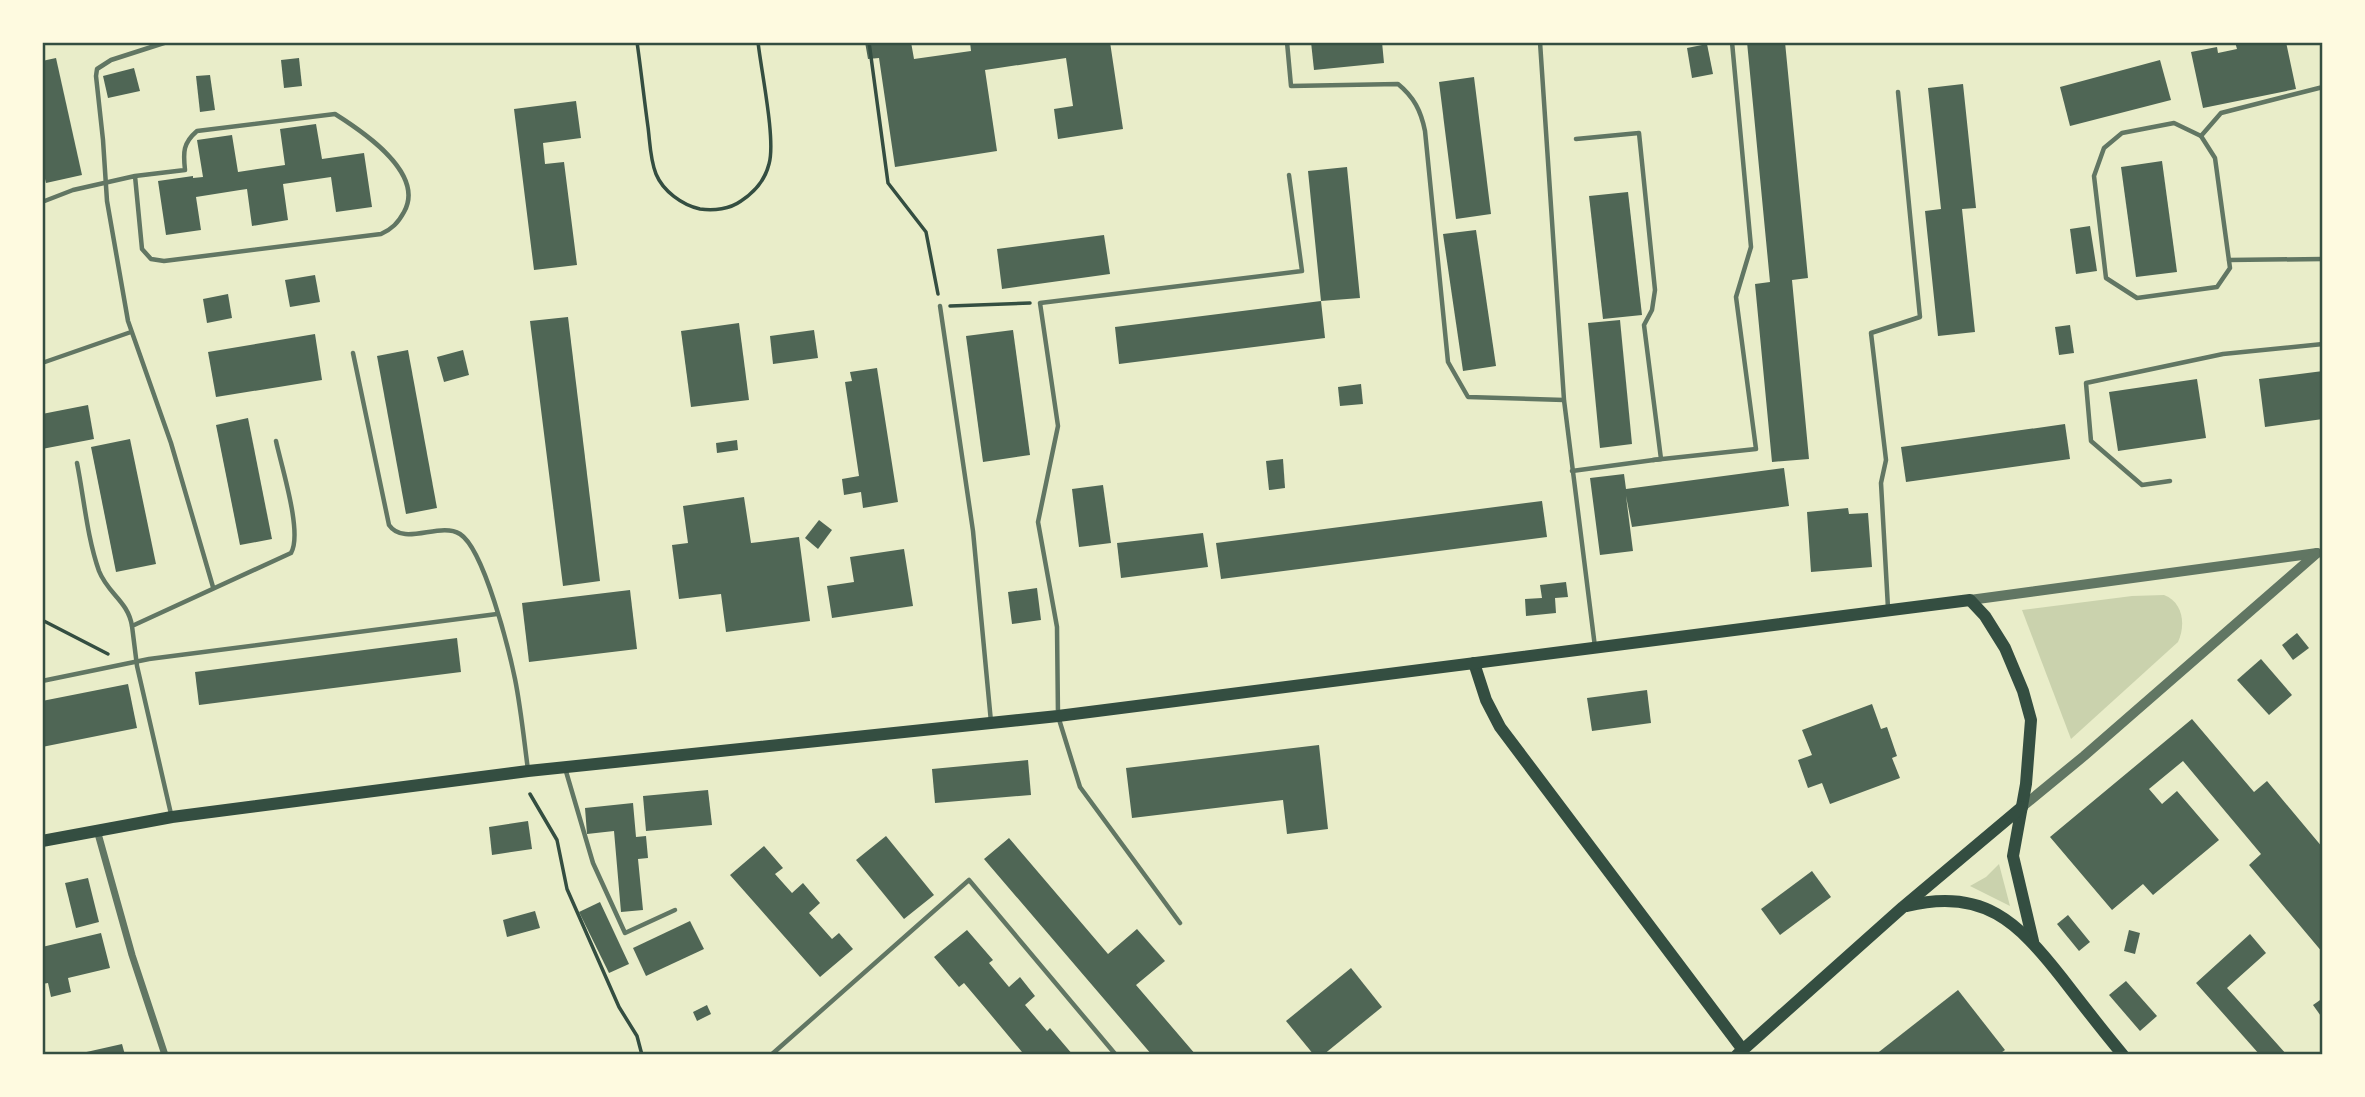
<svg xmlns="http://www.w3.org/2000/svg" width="2365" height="1097" viewBox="0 0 2365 1097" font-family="'Roboto Condensed',sans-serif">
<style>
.green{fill:#cad2ad}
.building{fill:#4f6655}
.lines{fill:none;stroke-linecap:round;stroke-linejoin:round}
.path{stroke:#344e41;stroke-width:3.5}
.service{stroke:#617663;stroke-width:4.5}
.minor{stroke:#617663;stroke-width:7}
.tertiary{stroke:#617663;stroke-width:10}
.secondary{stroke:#344e41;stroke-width:12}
.neatline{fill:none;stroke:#344e41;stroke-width:2.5}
</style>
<rect width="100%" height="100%" fill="#e9edc9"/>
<g class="green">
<path d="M2164,595C2183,602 2186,625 2178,642L2071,739L2022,610L2132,596Z"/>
<path d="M1999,864L2010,906L1970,886L1986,877Z"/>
</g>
<g class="building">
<path d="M865,42H911L914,59L971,51L970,42H1110L1123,129L1058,139L1054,109L1073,106L1066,58L985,70L997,151L895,167L879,58L868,59Z"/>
<path d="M1311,42H1382L1384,63L1314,70Z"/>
<path d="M1747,42H1785L1808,278L1792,280L1809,459L1772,462L1755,284L1770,282Z"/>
<path d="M2235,42H2286L2296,89L2203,108L2191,52L2217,47L2218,53L2237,49Z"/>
<path d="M1707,44L1713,74L1692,78L1687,48Z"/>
<path d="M56,58L82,175L46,183L42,167V61Z"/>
<path d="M299,58L302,86L284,88L281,60Z"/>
<path d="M2160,60L2171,100L2070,126L2060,87Z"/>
<path d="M134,68L140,91L108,98L103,76Z"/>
<path d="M210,75L215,110L200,112L196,76Z"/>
<path d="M1474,77L1491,214L1456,219L1439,82Z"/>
<path d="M1963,84L1976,208L1962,209L1975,332L1938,336L1925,211L1941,209L1928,88Z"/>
<path d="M576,101L581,138L543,143L545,164L564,162L577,265L534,270L514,109Z"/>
<path d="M316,124L322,159L364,153L372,207L336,212L331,177L283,184L288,220L252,226L247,189L240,190L196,197L201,230L166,235L158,181L193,176V178L203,177L197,140L232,135L238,172L285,165L280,129Z"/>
<path d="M2162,161L2177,272L2136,277L2121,167Z"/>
<path d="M1347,167L1360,298L1321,301L1325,338L1119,364L1115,327L1321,301L1308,171Z"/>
<path d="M1628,192L1642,315L1603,319L1589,196Z"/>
<path d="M2090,226L2097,271L2076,274L2070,229Z"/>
<path d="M1476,230L1496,366L1463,371L1443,234Z"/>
<path d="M1104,235L1110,274L1002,289L997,249Z"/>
<path d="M315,275L320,302L290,307L285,280Z"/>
<path d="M228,294L232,318L207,323L203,299Z"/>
<path d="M568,317L600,581L563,586L530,321Z"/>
<path d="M1620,320L1632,444L1600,448L1588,323Z"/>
<path d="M739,323L749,400L691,407L681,331Z"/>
<path d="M2070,325L2074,353L2059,355L2055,327Z"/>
<path d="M814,330L818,358L773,364L770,336Z"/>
<path d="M1013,330L1030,455L983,462L966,336Z"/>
<path d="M315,334L322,380L216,397L208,352Z"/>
<path d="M408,350L437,508L406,514L377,356Z"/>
<path d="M463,350L469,375L444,382L437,357Z"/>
<path d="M877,368L898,502L863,508L861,492L844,495L842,479L859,476L845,382L852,381L850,372Z"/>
<path d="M2323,371V419L2265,427L2259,379Z"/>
<path d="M2197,379L2206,438L2118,451L2109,392Z"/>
<path d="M1361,384L1363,404L1340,406L1338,387Z"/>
<path d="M88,405L94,439L42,449V414Z"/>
<path d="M248,418L272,539L240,545L216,425Z"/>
<path d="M2065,424L2070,459L1906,482L1901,447Z"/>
<path d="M130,439L156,564L116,572L91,447Z"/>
<path d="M737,440L738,450L717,453L716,443Z"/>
<path d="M1283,459L1285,488L1269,490L1266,461Z"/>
<path d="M1784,468L1789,506L1632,527L1626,496L1633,551L1600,555L1590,478L1624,474L1626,489Z"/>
<path d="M1103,485L1111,543L1079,547L1072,489Z"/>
<path d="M744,497L751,543L799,537L810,621L726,632L721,594L679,599L672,545L688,543L683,506Z"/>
<path d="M1542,501L1547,537L1221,579L1216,543Z"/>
<path d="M1848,508L1849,514L1868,513L1872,567L1811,572L1807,512Z"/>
<path d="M819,520L832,530L818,549L805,538Z"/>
<path d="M1203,533L1208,567L1121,578L1117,543Z"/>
<path d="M904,549L913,606L832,618L827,586L854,582L850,557Z"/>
<path d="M1566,582L1568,597L1555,598L1556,613L1526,616L1525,599L1542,598L1540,585Z"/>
<path d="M1037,588L1041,620L1012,624L1008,592Z"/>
<path d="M630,590L637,649L529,662L522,603Z"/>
<path d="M2297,633L2309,648L2293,660L2282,645Z"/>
<path d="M457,638L461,672L199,705L195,672Z"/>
<path d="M2261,659L2292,695L2269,715L2237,680Z"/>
<path d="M128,684L137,728L42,747V701Z"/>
<path d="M1647,690L1651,723L1592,731L1587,698Z"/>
<path d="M1872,704L1881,729L1887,727L1897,756L1892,758L1900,778L1830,804L1822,783L1808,788L1798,760L1812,755L1802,730Z"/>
<path d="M2192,719L2254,792L2267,781L2323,848V953L2249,865L2261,854L2183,761L2149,789L2162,804L2177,791L2219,840L2153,895L2143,884L2112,910L2050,837Z"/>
<path d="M1319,745L1328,829L1287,834L1283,800L1132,818L1126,768Z"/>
<path d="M1028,760L1031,795L935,803L932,769Z"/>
<path d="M708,790L712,825L646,831L643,796Z"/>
<path d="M633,803L636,837L646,836L648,858L638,859L643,910L621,912L614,831L587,834L585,808Z"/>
<path d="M528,821L532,849L492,855L489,827Z"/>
<path d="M886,836L934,895L904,919L856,860Z"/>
<path d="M1009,838L1108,954L1137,929L1165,961L1136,985L1196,1055H1152L984,859Z"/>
<path d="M764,846L783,868L775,874L792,893L803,883L820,903L809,913L832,939L839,933L853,949L820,977L730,875Z"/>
<path d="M1812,871L1831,897L1780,935L1761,909Z"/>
<path d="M88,878L99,922L76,928L65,883Z"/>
<path d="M600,902L629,964L609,973L579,912Z"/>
<path d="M535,911L540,928L507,937L503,920Z"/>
<path d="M2068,915L2090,942L2079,951L2057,924Z"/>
<path d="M690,921L704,949L646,976L633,948Z"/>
<path d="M967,930L993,960L989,963L1009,987L1020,977L1035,996L1025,1005L1047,1031L1050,1028L1073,1055H1018L1022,1052L986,1009L964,983L959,987L934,957Z"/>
<path d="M2129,930L2140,933L2135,954L2124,951Z"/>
<path d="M101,933L110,968L68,978L71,992L51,997L48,983L42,984V947Z"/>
<path d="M2250,934L2266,953L2227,988L2287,1055H2260L2196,983Z"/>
<path d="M1351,968L1382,1007L1323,1055H1314L1286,1021Z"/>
<path d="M2126,981L2157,1016L2140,1031L2109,995Z"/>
<path d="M1958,990L2005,1050L1998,1055H1875Z"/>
<path d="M2323,998V1019L2313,1005Z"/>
<path d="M707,1005L711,1014L697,1021L693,1012Z"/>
<path d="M122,1044L125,1055H82V1053Z"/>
</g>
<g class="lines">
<g class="path">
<path d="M637,42C641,70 644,98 648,127C650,142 650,159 656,174C663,191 682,205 700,209C714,211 730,209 741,201C755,192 765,180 769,164C776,140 761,70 758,42"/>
<path d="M869,42L888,183L926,232L938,294"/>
<path d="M950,306L1030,303"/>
<path d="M42,620L108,654"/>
<path d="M530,794L557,840L567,889L619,1007L637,1036L642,1055"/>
</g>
<g class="service">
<path d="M167,42L111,60L97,69L96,76L103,140L107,201L128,321L171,443L213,587"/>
<path d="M1287,42L1291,86L1398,84C1414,97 1421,111 1425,131L1448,362L1468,397L1564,400"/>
<path d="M1540,42L1564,400L1595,647"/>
<path d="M2174,123L2201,136L2215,158L2230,268L2217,287L2137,298L2106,278L2094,176L2104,148L2122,133Z"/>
<path d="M2201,136L2221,113L2323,87"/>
<path d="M42,202L73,190L135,176L142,249L151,259L164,261L381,234C392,229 398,223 404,212C426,173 362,131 335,114L197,131C183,143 183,152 185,170L135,176"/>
<path d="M2229,260L2323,259"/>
<path d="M940,306L973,531L991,722"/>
<path d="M353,353L389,525C404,547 440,521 460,534C484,549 509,650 515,679C521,709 524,740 528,770"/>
<path d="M42,363L131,332"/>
<path d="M1653,460L1756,449L1736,297L1751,247L1732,42"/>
<path d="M77,463C84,498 87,537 99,571C108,594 128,601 132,626"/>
<path d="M1572,471L1661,459L1644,325L1652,310L1655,290L1639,133L1576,139"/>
<path d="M2170,481L2142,485L2091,441L2086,383L2223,354L2323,344"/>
<path d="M1888,608L1881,483L1886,460L1871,333L1920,317L1898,92"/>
<path d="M42,681L149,659L497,614"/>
<path d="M565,768L593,863L625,933L675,910"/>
<path d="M171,814L137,666L132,626L291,553C303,533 281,465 276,441"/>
<path d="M1180,923L1080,787L1058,716L1057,627L1038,522L1058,426L1040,303L1302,271L1289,175"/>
<path d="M771,1055L969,880L1116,1055"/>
</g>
<path class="minor" d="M97,830L132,955L165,1055"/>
<g class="tertiary">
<path d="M1970,600L2317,553"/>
<path d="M2022,807L2084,756L2317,553"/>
</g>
<g class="secondary">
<path d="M1474,663L1486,700L1500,727L1743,1050"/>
<path d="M42,841L172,817L528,771L1058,716L1970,600L1985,616L2005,648L2023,691L2031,720L2026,784L2013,856L2033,941"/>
<path d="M1907,906C1983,887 2018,922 2062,978C2082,1004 2102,1030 2123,1055"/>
<path d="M1737,1055L1903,907L2022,807"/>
</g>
</g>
<rect width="2365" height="1097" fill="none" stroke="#fefae0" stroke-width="88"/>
<rect x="44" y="44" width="2277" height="1009" class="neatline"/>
</svg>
